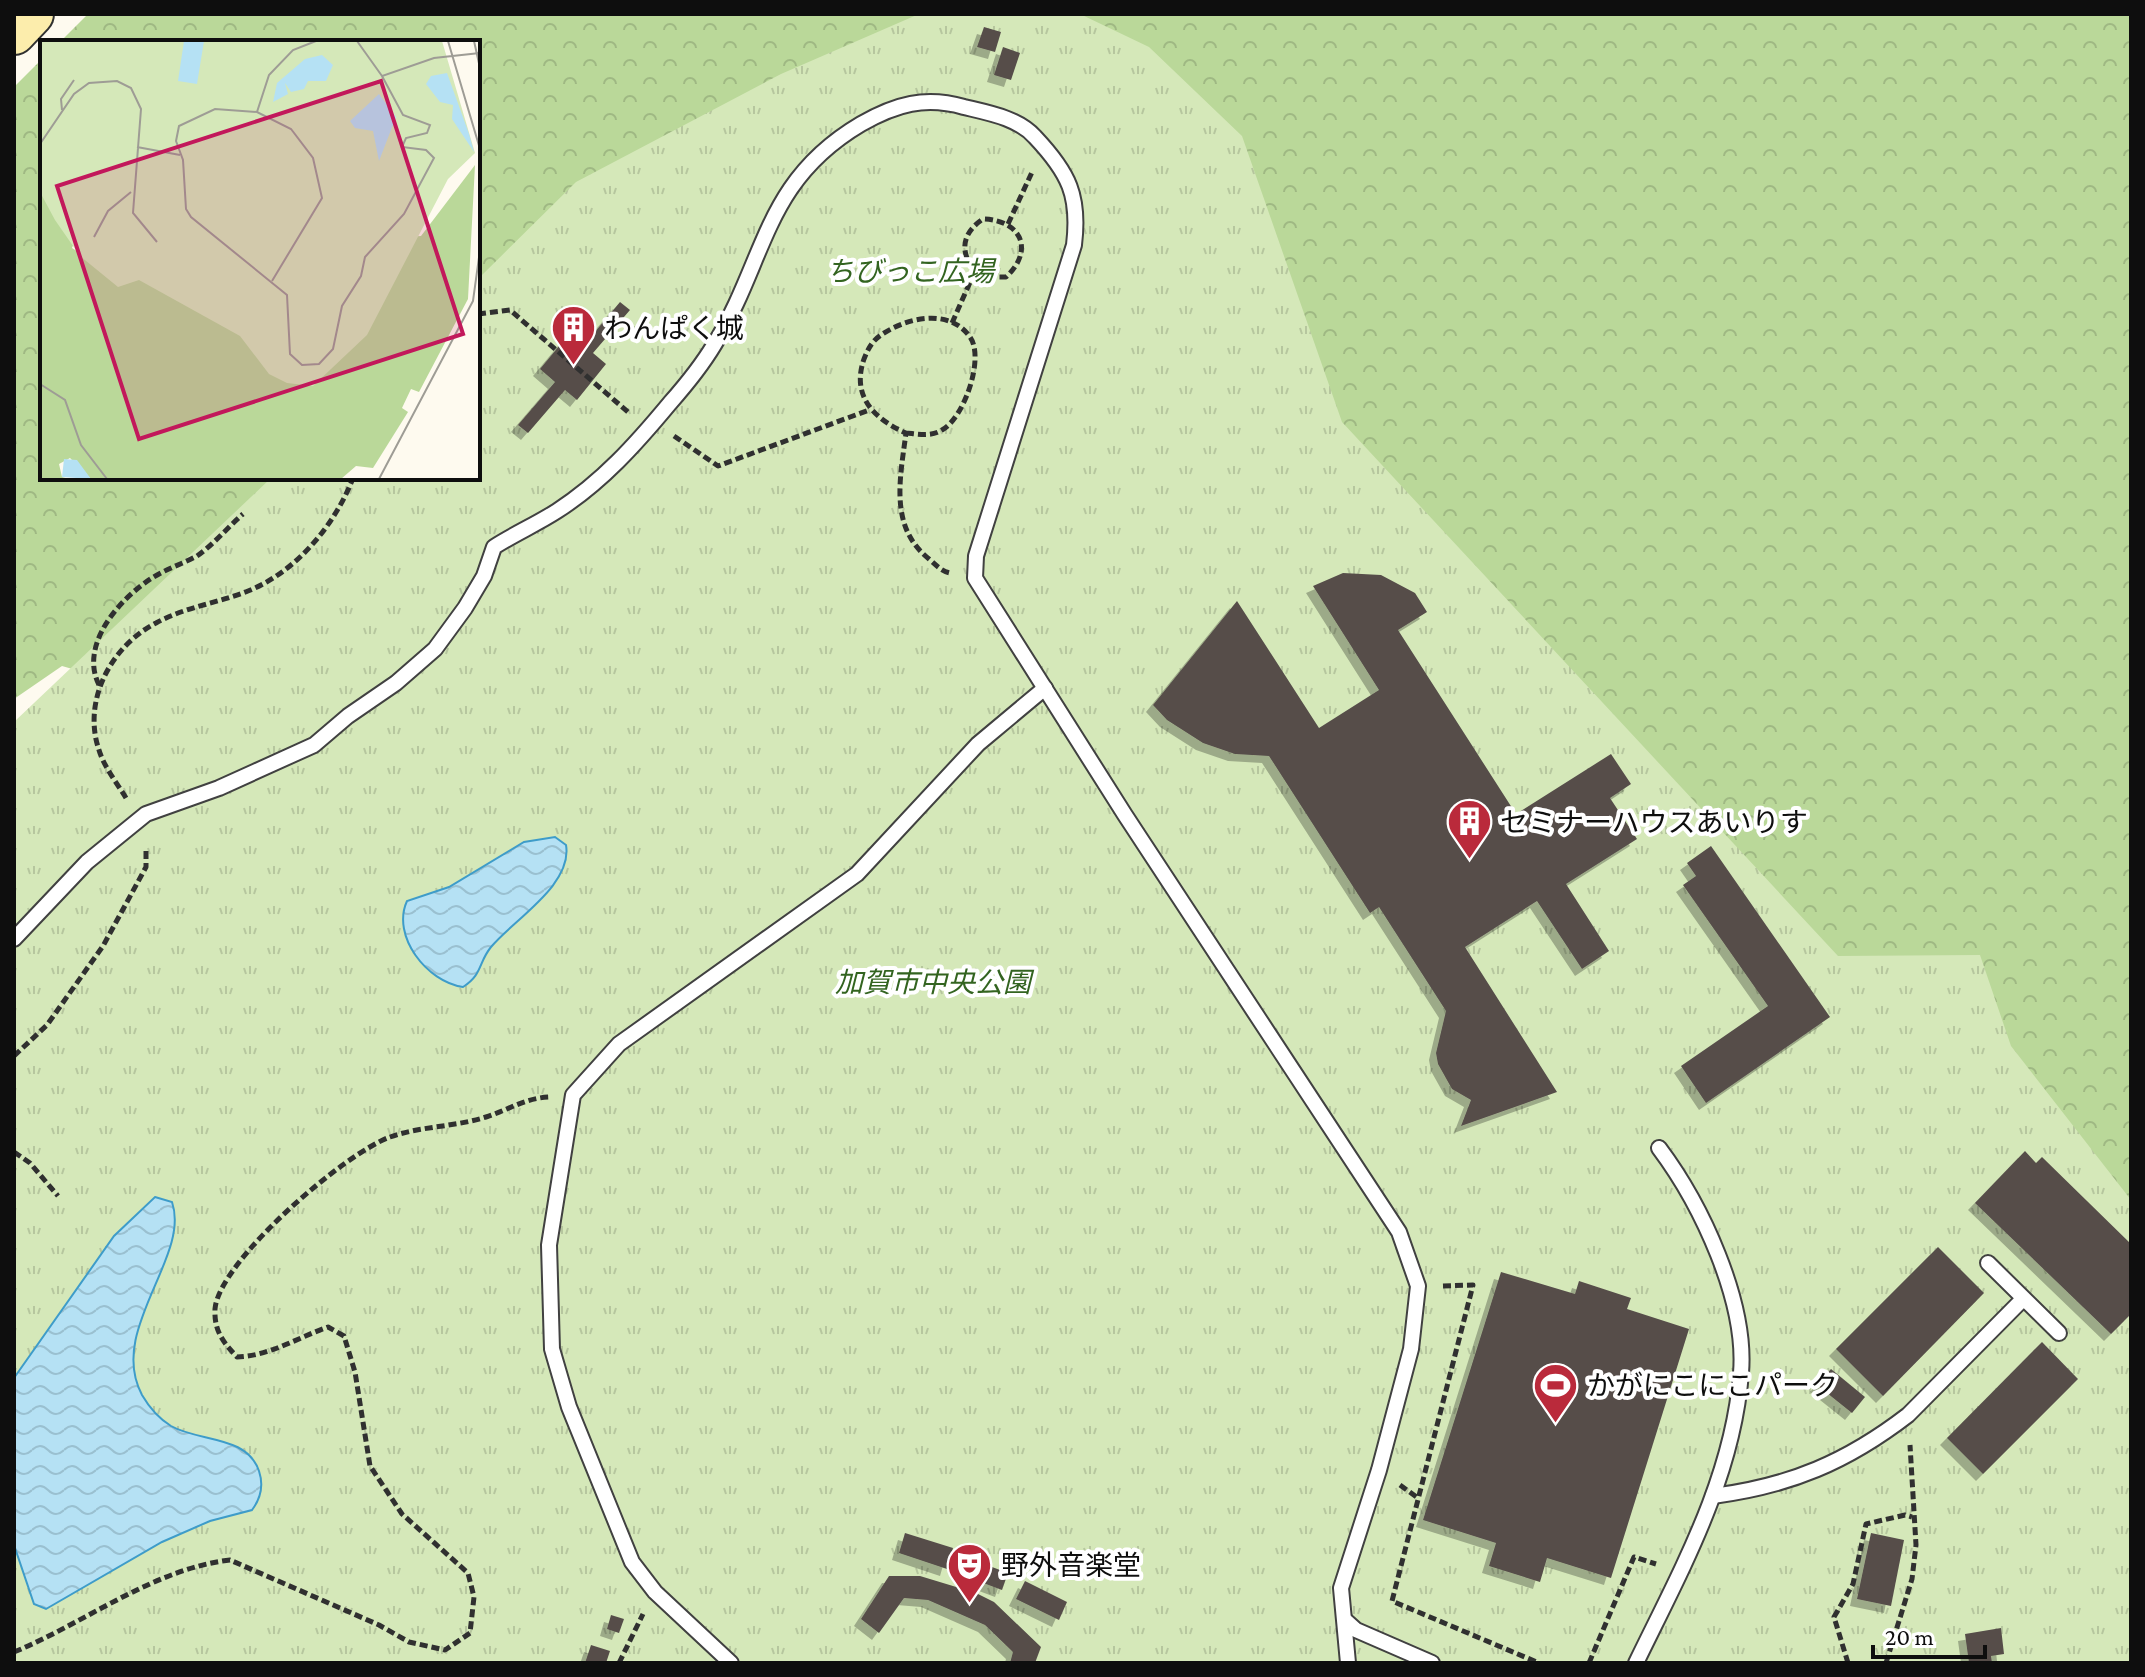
<svg xmlns="http://www.w3.org/2000/svg" width="2145" height="1677" viewBox="0 0 2145 1677" font-family="'Crimson Pro','Noto Sans JP',serif">
<style>
.forest{fill:url(#forest-crowns)}
.park{fill:url(#park-tufts)}
.water{fill:url(#water-waves);stroke:#3e9cc9;stroke-width:2}
.building{fill:#564e4a;filter:url(#shadow)}
.lines{fill:none;stroke-linecap:round;stroke-linejoin:round}
.lane-casing{stroke:#414141;stroke-width:18}
.secondary-casing{stroke:#303030;stroke-width:46}
.path{stroke:#303030;stroke-width:5;stroke-dasharray:8 4;stroke-linecap:butt}
.lane{stroke:#fff;stroke-width:14}
.secondary{stroke:#fcedac;stroke-width:42}
.labels{text-anchor:middle;stroke-width:8;stroke-linejoin:round;paint-order:stroke}
.park-label{font-size:28px;font-style:italic;fill:#336420;stroke:#fff}
.poi-label{font-size:28px;fill:#0e0e0e;stroke:#fff;text-anchor:start}
.inset-road{fill:none;stroke:#9e9c95;stroke-width:2}
.view{fill:#c2185b;fill-opacity:0.15;stroke:#c2185b;stroke-width:4}
.inset-edge{fill:none;stroke:#0e0e0e;stroke-width:4}
</style>
<defs>
<pattern id="forest-crowns" width="20" height="18" patternUnits="userSpaceOnUse" patternTransform="scale(2)"><rect width="20" height="18" fill="#bad899"/><path d="M2 6a3 3 0 1 1 6 0M12 15a3 3 0 1 1 6 0" fill="none" stroke="#9fb883"/></pattern>
<pattern id="park-tufts" width="24" height="20" patternUnits="userSpaceOnUse" patternTransform="scale(2)"><rect width="24" height="20" fill="#d5e8b9"/><path d="M3 7l-1-3M5 7V3M7 7l1-3M15 17l-1-3M17 17v-4M19 17l1-3" fill="none" stroke="#b6c69e"/></pattern>
<pattern id="water-waves" width="16" height="10" patternUnits="userSpaceOnUse" patternTransform="scale(2)"><rect width="16" height="10" fill="#b5e1f4"/><path d="M0 5q4-4 8 0t8 0" fill="none" stroke="#9ac0d0"/></pattern>
<filter id="shadow"><feDropShadow dx="-7" dy="7" stdDeviation="0" flood-color="#0004"/></filter>
</defs>
<rect width="100%" height="100%" fill="#fefaef"/>
<g class="forest">
<path d="M88,14H2131V1225L478,350V42H60Z"/>
<path d="M42,59V478H478L489,472L152,692L62,666L14,699V87Z"/>
</g>
<path class="park" d="M919,14H1080L1149,47L1242,136L1342,422L1838,956L1980,955L2011,1046L2131,1200V1663H14V722L271,478H478V279L576,182L781,74Z"/>
<g class="water">
<path d="M555,837L566,845C573,885 513,920 491,947C478,963 483,974 463,987C427,982 391,936 407,901L449,887L524,842Z"/>
<path d="M155,1197L172,1202C191,1257 107,1330 142,1395C149,1407 158,1418 171,1426C199,1442 247,1435 259,1471C264,1486 261,1498 252,1510L210,1521L162,1542L46,1609L34,1604L14,1545V1378L114,1236Z"/>
</g>
<g class="building">
<path d="M984,27L1001,32L995,52L977,47Z"/>
<path d="M1003,47L1020,53L1011,80L994,75Z"/>
<path d="M620,302L630,310L593,353L606,364L577,400L565,390L528,433L518,425L555,382L540,369L570,333L584,345Z"/>
<path d="M1343,573L1381,575L1415,593L1427,612L1398,630L1516,814L1611,754L1631,784L1610,798L1637,839L1566,884L1609,951L1582,969L1537,901L1465,947L1557,1092L1461,1126L1471,1100L1452,1089L1438,1064L1436,1053L1446,1011L1379,907L1370,913L1269,756L1235,754L1203,743L1167,720L1153,705L1237,601L1319,728L1379,690L1313,586Z"/>
<path d="M1711,846L1830,1017L1706,1103L1681,1066L1768,1006L1683,885L1696,876L1687,863Z"/>
<path d="M2025,1151L2036,1163L2042,1157L2131,1244V1314L2111,1334L1975,1203Z"/>
<path d="M1938,1247L1984,1293L1883,1396L1836,1349Z"/>
<path d="M1501,1272L1575,1294L1579,1281L1631,1298L1627,1309L1689,1329L1611,1578L1547,1558L1540,1582L1489,1566L1496,1543L1423,1520Z"/>
<path d="M2042,1342L2078,1379L1983,1474L1947,1438Z"/>
<path d="M1831,1369L1865,1397L1852,1413L1817,1385Z"/>
<path d="M905,1533L953,1548L947,1569L899,1553Z"/>
<path d="M1871,1533L1904,1540L1891,1606L1857,1599Z"/>
<path d="M968,1558L1008,1573L1002,1590L962,1575Z"/>
<path d="M889,1576H920L976,1593L994,1602L1041,1647L1035,1663H1010L1013,1652L985,1625L928,1600L904,1598L879,1633L861,1619Z"/>
<path d="M1025,1581L1067,1602L1059,1620L1016,1599Z"/>
<path d="M611,1615L624,1619L619,1633L607,1629Z"/>
<path d="M2001,1628L2004,1654L1991,1656L1992,1663H1969L1965,1634Z"/>
<path d="M591,1645L610,1651L606,1663H585Z"/>
</g>
<g class="lines">
<defs>
<g id="lane">
<path d="M14,939L87,862L146,814L219,788L314,745L348,716L396,683L435,649L465,608L484,576L494,547C514,534 537,524 557,511C602,482 636,444 670,403C685,386 702,365 714,345C767,259 763,182 861,124C896,104 925,96 964,107C989,113 1018,118 1035,137C1069,173 1080,196 1074,245L976,556L975,578L1125,815L1399,1232L1418,1286L1411,1349L1379,1470L1341,1588L1348,1663"/>
<path d="M1988,1263L2059,1333"/>
<path d="M1713,1496C1790,1486 1847,1462 1908,1415L2023,1299"/>
<path d="M1346,1621L1356,1630L1432,1663"/>
<path d="M731,1663L655,1592L632,1562L569,1407L552,1349L549,1245L573,1095L619,1044L857,874L978,744L1045,688"/>
<path d="M1636,1663C1681,1570 1733,1478 1741,1373C1747,1301 1701,1204 1659,1148"/>
</g>
<path id="secondary" d="M14,33L32,14"/>
</defs>
<use href="#lane" class="lane-casing"/>
<use href="#secondary" class="secondary-casing"/>
<g class="path">
<path d="M1008,224L1033,170"/>
<path d="M478,314L510,310L628,412"/>
<path d="M952,323L975,271C959,252 962,233 983,219C1021,220 1035,250 1006,277H991L975,271"/>
<path d="M906,433C918,434 931,437 942,430C964,418 985,358 970,337C949,307 906,318 881,335C872,341 868,349 864,359C851,396 874,419 906,433C900,479 889,527 929,559C936,565 941,571 950,573"/>
<path d="M674,436L718,466L869,410"/>
<path d="M99,685C79,645 119,599 152,578C166,569 182,564 197,556C213,545 228,527 243,514"/>
<path d="M126,798C117,783 104,767 99,750C82,701 111,646 156,623C185,607 218,603 248,591C296,572 335,525 353,478"/>
<path d="M14,1056L47,1025L103,946L146,867V848"/>
<path d="M14,1152L30,1163L58,1196"/>
<path d="M1443,1286L1473,1285L1392,1601L1539,1663"/>
<path d="M1400,1485L1418,1498"/>
<path d="M14,1652C85,1623 153,1569 230,1560L379,1625L409,1642L445,1650L470,1633L474,1597L468,1573L402,1514L370,1466L355,1372L344,1336L328,1327C297,1338 269,1356 237,1357C223,1342 214,1331 215,1309C219,1261 345,1153 390,1137C421,1126 455,1127 486,1117C508,1110 525,1098 549,1097"/>
<path d="M619,1663L643,1614"/>
<path d="M1589,1663L1634,1557L1656,1564"/>
<path d="M1848,1663L1834,1617L1853,1584L1866,1524L1905,1515L1912,1517"/>
<path d="M1886,1663L1912,1579L1916,1545L1910,1445"/>
</g>
<use href="#lane" class="lane"/>
<use href="#secondary" class="secondary"/>
</g>
<defs>
<symbol id="building-pin" viewBox="-11 -11 22 30"><path d="M0 17L-7.5 6A9.5 9.5 0 1 1 7.5 6Z" fill="#ba2a3b" stroke="#fff"/><path d="M-4-6H4V6H1V3H-1V6H-4ZM-2.5-4.3h1.7v1.8h-1.7ZM.8-4.3h1.7v1.8H.8ZM-2.5-1h1.7V.8h-1.7ZM.8-1h1.7V.8H.8Z" fill="#fff"/></symbol>
<symbol id="stadium-pin" viewBox="-11 -11 22 30"><path d="M0 17L-7.5 6A9.5 9.5 0 1 1 7.5 6Z" fill="#ba2a3b" stroke="#fff"/><path d="M0-5a6.5 5 0 1 0 0 10a6.5 5 0 1 0 0-10ZM-3.5-1.8h7v3.6h-7Z" fill="#fff"/></symbol>
<symbol id="theatre-pin" viewBox="-11 -11 22 30"><path d="M0 17L-7.5 6A9.5 9.5 0 1 1 7.5 6Z" fill="#ba2a3b" stroke="#fff"/><path d="M-5-5.5Q0-4 5-5.5V0Q5 5 0 6Q-5 5-5 0ZM-3.3-2.5H-1v1.5H-3.3ZM1-2.5H3.3v1.5H1ZM-2.8 1Q0 5.5 2.8 1Z" fill="#fff"/></symbol>
</defs>
<g fill-rule="evenodd">
<use href="#building-pin" x="548" y="302" width="51" height="69"/>
<use href="#building-pin" x="1444" y="796" width="51" height="69"/>
<use href="#stadium-pin" x="1530" y="1360" width="51" height="69"/>
<use href="#theatre-pin" x="944" y="1540" width="51" height="69"/>
</g>
<g class="labels">
<g class="park-label">
<text x="910" y="281">ちびっこ広場</text>
<text x="933" y="992">加賀市中央公園</text>
</g>
<g class="poi-label">
<text x="604" y="338">わんぱく城</text>
<text x="1500" y="832">セミナーハウスあいりす</text>
<text x="1587" y="1395">かがにこにこパーク</text>
<text x="1001" y="1575">野外音楽堂</text>
</g>
</g>
<g transform="translate(40 40)">
<rect width="440" height="440" fill="#fefaef"/>
<path d="M0,110L42,183L32,208L43,215L381,196L435,125L428,259L379,352L371,349L362,368L368,372L333,428L316,426L301,439H51L30,418L19,424L22,437L29,439H0Z" fill="#bad899"/>
<path d="M0,1H402L435,113L408,139L327,295L273,346L247,343L229,334L200,296L99,240L78,247L40,216L15,180L0,152Z" fill="#d5e8b9"/>
<path d="M144,1H164L157,44L138,41ZM282,15L293,25L286,41H268L264,49L251,52L245,43L248,54L233,62L237,43L265,19ZM407,33L429,94L434,112L412,79L413,65L400,62L386,44L391,36ZM339,54L356,77L339,121L333,91L315,88L310,81ZM24,419L37,420L51,439L22,437Z" fill="#b5e1f4"/>
<path class="inset-road" d="M317,1L342,36M408,1L440,109M434,1L440,28M22,70L21,59L34,40M217,72L229,35L253,10L276,1M0,104L34,54L49,43L77,41L91,48L101,69L93,173L117,202M97,107L140,115M54,197L68,171L91,152M232,241L282,158L273,118L251,89L217,72L175,69L139,86L136,101L143,120L146,169L151,177L247,255L250,314L262,325L279,324L293,309L302,266L321,236L325,217L364,174L394,118L386,110L362,107L366,98L387,93L390,85L363,75L342,36L394,18L440,13M0,344L25,360L41,405L67,439M339,439L433,261L440,210"/>
<path class="view" d="M341,41L423,294L99,399L17,146Z"/>
<rect width="440" height="440" class="inset-edge"/>
</g>
<rect width="2145" height="1677" fill="none" stroke="#0e0e0e" stroke-width="32"/>
<path d="M1873 1645v12h112v-12" fill="none" stroke="#0e0e0e" stroke-width="4"/>
<text x="1885" y="1645" font-size="24" fill="#0e0e0e" stroke="#ffffff" stroke-width="6" paint-order="stroke">20 m</text>
</svg>
